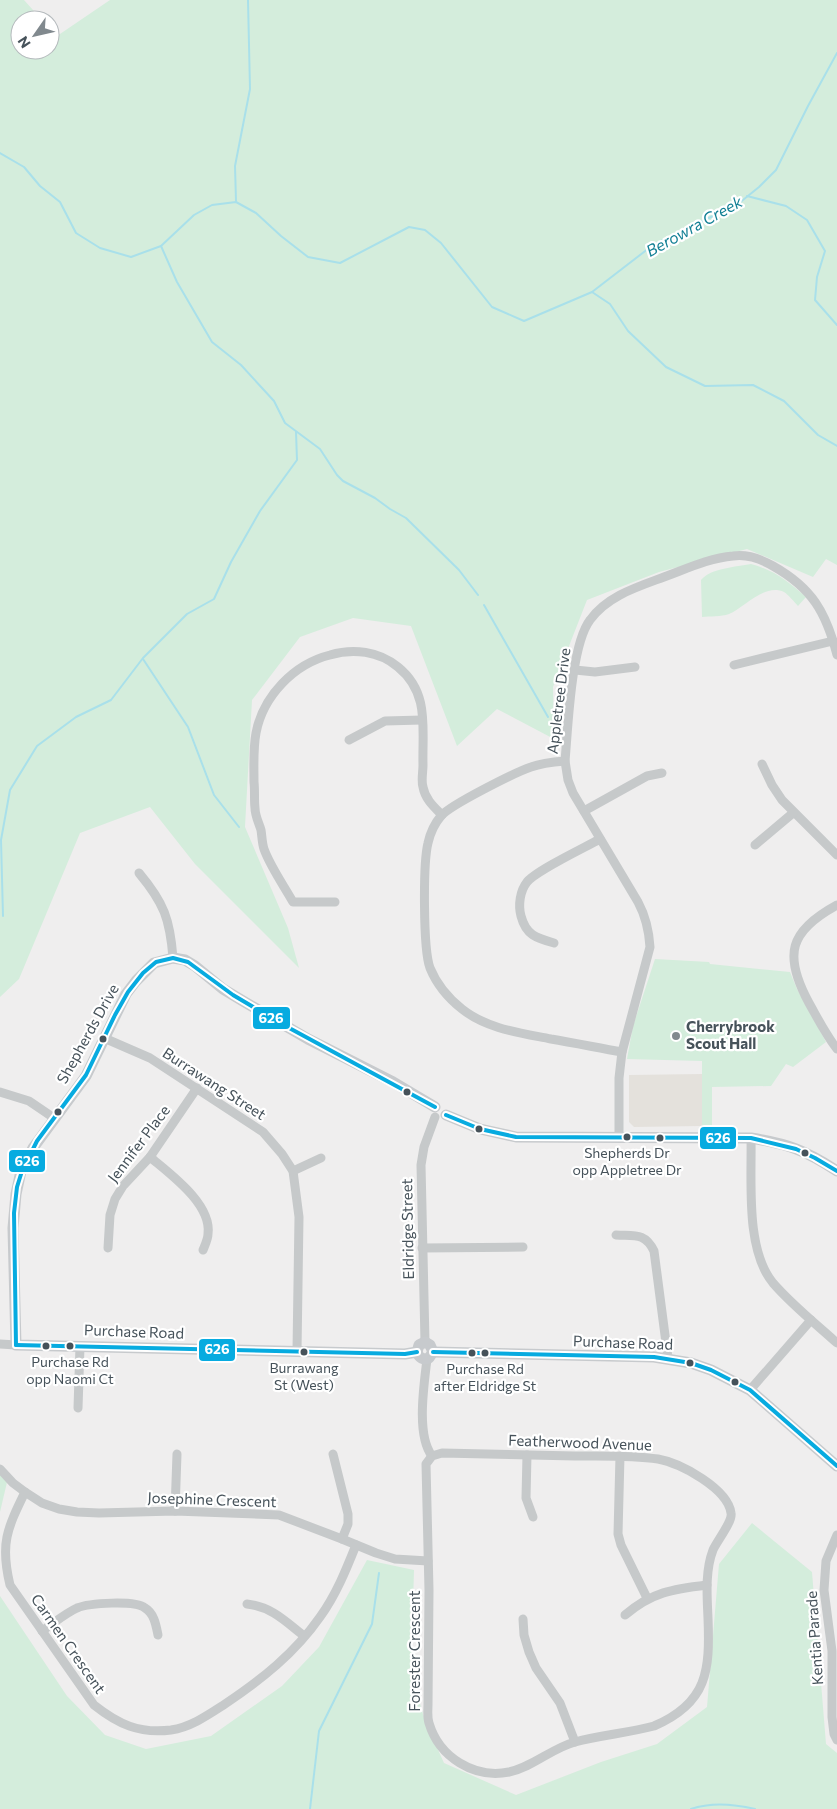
<svg xmlns="http://www.w3.org/2000/svg" width="837" height="1809" viewBox="0 0 837 1809" font-family="Commissioner,sans-serif">
<style>
.commercial{fill:#e4e1dc}
.green{fill:#d4eddc}
.lines{fill:none;stroke-linecap:round;stroke-linejoin:round}
.stream{stroke:#a9e0ea;stroke-width:2}
.minor{stroke:#c6c9ca;stroke-width:9}
.secondary{stroke:#c7cacd;stroke-width:11}
.bus-1-casing{stroke:#fff;stroke-width:8}
.bus-1{stroke:#07abe0;stroke-width:4}
.poi-dot{fill:#81898e;stroke:#fff;stroke-width:2}
.bus-dot{fill:#46525a;stroke:#fff;stroke-width:2}
.labels{text-anchor:middle;stroke-width:4.5;stroke-linejoin:round;paint-order:stroke}
.bus-label{font-size:14px;fill:#46525a;stroke:#fff}
.street-label{font-size:15px;fill:#46525a;stroke:#fff}
.poi-label{font-size:15px;font-weight:bold;fill:#46525a;stroke:#fff;text-anchor:start}
.water-label{font-size:16px;font-style:italic;fill:#117f94;stroke:#fff}
.line-badge{stroke:#fff;stroke-width:2}
.badge-label{font-size:14px;text-anchor:middle;font-weight:bold;fill:#fff}
</style>
<rect width="100%" height="100%" fill="#efeeee"/>
<path class="commercial" d="M702,1074V1126L634,1127L629,1122V1075Z"/>
<g class="green">
<path d="M0,0H24L42,20H20V50H50V29L57,36L110,0H837V565L826,559L813,577L747,549L659,572L587,600L553,687L554,739L497,709L457,746L411,626L353,618L300,637L252,700L245,827L288,928L299,968L195,864L150,807L80,833L19,979L0,997Z"/>
<path d="M751,564C776,571 787,581 806,597L798,606C794,602 789,595 784,592C764,583 744,608 729,614C721,617 710,616 702,617L701,580C711,568 736,567 751,564Z"/>
<path d="M655,959L709,962L710,964L790,972L797,989L826,1042L793,1067L786,1064L771,1086L712,1087V1126H702V1061L627,1059L633,1026Z"/>
<path d="M0,1465L8,1478L0,1512Z"/>
<path d="M752,1523L812,1572L826,1744L837,1753V1809H0V1596L67,1696L105,1735L146,1749L211,1736L282,1686L319,1647L367,1560L414,1570L411,1673L425,1721L444,1763L516,1795L601,1762L657,1744L707,1707L719,1564Z"/>
</g>
<g class="lines">
<g class="stream">
<path d="M0,153L24,167L40,186L60,202L76,233L100,248L131,257L161,246L194,215L212,205L236,202L256,213L281,236L308,257L340,263L409,227L425,230L441,243L492,307L524,321L592,292L653,245L738,204L759,187L776,170L808,106L837,53"/>
<path d="M747,196L786,206L807,220L825,251L817,277L815,300L837,325"/>
<path d="M236,201L235,166L250,89L248,0"/>
<path d="M161,246L177,282L212,342L241,365L274,401L285,423L320,449L337,475L343,481L375,498L390,509L406,518L459,570L478,595"/>
<path d="M592,292L610,304L628,331L666,367L705,386L753,385L784,401L818,435L837,446"/>
<path d="M484,605L548,717"/>
<path d="M143,659L188,727L214,795L239,827"/>
<path d="M3,916L1,840L10,790L37,746L76,717L111,700L143,658L187,614L214,599L231,562L260,511L297,460L296,432"/>
<path d="M310,1809L319,1731L372,1624L379,1573"/>
<path d="M691,1809C711,1802 734,1804 755,1809"/>
</g>
<g class="minor">
<path d="M734,665L833,641"/>
<path d="M575,670L595,672L635,667"/>
<path d="M349,740L385,721L422,720"/>
<path d="M565,761C553,762 542,763 531,767C516,772 450,805 441,816C435,823 430,834 428,843C423,863 423,949 430,968C437,985 448,998 462,1009C487,1029 521,1033 551,1039C575,1043 599,1048 622,1052"/>
<path d="M762,764L772,785L782,800L837,855"/>
<path d="M584,811L647,776L662,773"/>
<path d="M755,845L793,813"/>
<path d="M139,873C164,903 170,919 173,958"/>
<path d="M335,902H293C284,886 270,866 264,849C262,843 262,836 261,830C259,823 255,816 255,808C254,800 255,791 254,782C254,766 253,749 256,733C263,696 294,664 330,655C353,648 379,651 398,667C430,693 422,728 423,765C423,772 421,781 423,787C425,799 434,807 442,815"/>
<path d="M837,905C789,931 783,955 809,1003C818,1019 826,1035 837,1049"/>
<path d="M554,943C536,938 526,935 521,916C518,905 520,891 527,882C537,870 584,848 600,839"/>
<path d="M104,1038L150,1058L263,1132L282,1154L293,1171L299,1217L297,1351"/>
<path d="M0,1092L29,1101L54,1118"/>
<path d="M619,1138V1078L622,1052L650,947C649,930 646,917 638,902L573,793L568,780L565,761C568,728 571,645 590,620C607,596 637,587 664,577C686,569 709,558 733,556C747,554 761,559 773,566C812,588 826,612 837,655"/>
<path d="M751,1138C752,1180 745,1249 773,1283C792,1305 816,1324 837,1343"/>
<path d="M150,1157C170,1174 212,1204 208,1234C208,1239 205,1245 203,1250"/>
<path d="M293,1171L321,1158"/>
<path d="M616,1235C634,1236 645,1232 654,1251L668,1358"/>
<path d="M108,1248L110,1215L115,1199L123,1186L150,1157L197,1088"/>
<path d="M422,1248L523,1247"/>
<path d="M425,1342L421,1165L424,1147L435,1117"/>
<path d="M0,1344L16,1345"/>
<path d="M427,1359C424,1385 416,1435 432,1456"/>
<path d="M750,1390L811,1320"/>
<path d="M78,1408L80,1346"/>
<path d="M442,1453C486,1454 530,1455 575,1456C602,1456 631,1455 658,1459C681,1463 728,1489 731,1513C733,1521 717,1541 713,1550C705,1571 707,1595 708,1618C710,1670 708,1703 654,1726C628,1733 601,1735 575,1742C552,1748 533,1767 509,1772C474,1779 439,1757 429,1723C427,1717 428,1710 428,1704L429,1590L426,1464L432,1456Z"/>
<path d="M333,1454L348,1514V1524L342,1539"/>
<path d="M527,1455L526,1498L533,1517"/>
<path d="M620,1456L618,1534L621,1545L647,1598"/>
<path d="M0,1469L13,1483L25,1492L42,1503L59,1509L77,1512L99,1513L175,1511L279,1515L342,1539L376,1553L395,1559L428,1561"/>
<path d="M25,1492C7,1529 0,1544 10,1585L94,1705C118,1724 139,1734 171,1730C191,1727 208,1715 225,1704C261,1680 295,1653 320,1617C336,1595 346,1570 356,1545"/>
<path d="M175,1511L177,1454"/>
<path d="M837,1535L826,1561L824,1590L832,1651V1717L834,1734L837,1740"/>
<path d="M247,1604C272,1607 285,1621 304,1636"/>
<path d="M625,1615C652,1592 673,1589 707,1585"/>
<path d="M523,1619L524,1635L529,1652L536,1668L560,1703L575,1742"/>
<path d="M42,1631C53,1624 64,1614 77,1608C89,1603 135,1600 145,1608C154,1613 156,1625 158,1635"/>
</g>
<g class="secondary">
<path d="M446,1115L480,1129L516,1137L751,1138C788,1144 805,1150 837,1171"/>
<path d="M417,1352L405,1354L16,1345L13,1228L16,1194L21,1171L33,1148L86,1076L126,994L136,981L154,963L173,958L185,960L195,966L223,989L243,1001L308,1039L393,1082L435,1107"/>
<path d="M417,1352L419,1345L425,1342L430,1345L433,1352"/>
<path d="M417,1352C419,1358 423,1360 429,1358L433,1352"/>
<path d="M433,1352L654,1357L691,1363L711,1370L750,1390L837,1466"/>
</g>
<defs>
<g id="bus-1">
<path d="M446,1115L480,1129L516,1137L751,1138L796,1149L815,1158L837,1171"/>
<path d="M16,1345L14,1213L17,1187L22,1171L37,1141L86,1075L115,1015L128,992L143,973L156,962L173,958L188,962L233,995L280,1023L435,1107"/>
<path d="M16,1345L405,1354L417,1352"/>
<path d="M433,1352L654,1357L691,1363L711,1370L750,1390L837,1466"/>
</g>
</defs>
<use href="#bus-1" class="bus-1-casing"/>
<use href="#bus-1" class="bus-1"/>
</g>
<circle class="poi-dot" cx="676" cy="1036" r="5"/>
<g class="bus-dot">
<circle cx="103" cy="1039" r="4.5"/>
<circle cx="407" cy="1092" r="4.5"/>
<circle cx="58" cy="1112" r="4.5"/>
<circle cx="479" cy="1129" r="4.5"/>
<circle cx="627" cy="1137" r="4.5"/>
<circle cx="660" cy="1138" r="4.5"/>
<circle cx="805" cy="1153" r="4.5"/>
<circle cx="46" cy="1346" r="4.5"/>
<circle cx="70" cy="1346" r="4.5"/>
<circle cx="304" cy="1352" r="4.5"/>
<circle cx="472" cy="1353" r="4.5"/>
<circle cx="485" cy="1353" r="4.5"/>
<circle cx="690" cy="1363" r="4.5"/>
<circle cx="735" cy="1382" r="4.5"/>
</g>
<g class="labels">
<g class="bus-label">
<text x="627" y="1158">Shepherds Dr<tspan x="627" dy="17">opp Appletree Dr</tspan></text>
<text x="70" y="1367">Purchase Rd<tspan x="70" dy="17">opp Naomi Ct</tspan></text>
<text x="304" y="1373">Burrawang<tspan x="304" dy="17">St (West)</tspan></text>
<text x="485" y="1374">Purchase Rd<tspan x="485" dy="17">after Eldridge St</tspan></text>
</g>
<g class="street-label">
<text transform="translate(559 701) rotate(-83)" y="5">Appletree Drive</text>
<text transform="translate(88 1034) rotate(-61)" y="5">Shepherds Drive</text>
<text transform="translate(214 1084) rotate(33)" y="5">Burrawang Street</text>
<text transform="translate(139 1144) rotate(-53)" y="5">Jennifer Place</text>
<text transform="translate(408 1229) rotate(-91)" y="5">Eldridge Street</text>
<text transform="translate(134 1332) rotate(2)" y="5">Purchase Road</text>
<text transform="translate(623 1343) rotate(2)" y="5">Purchase Road</text>
<text transform="translate(580 1443) rotate(2)" y="5">Featherwood Avenue</text>
<text transform="translate(212 1500) rotate(2)" y="5">Josephine Crescent</text>
<text transform="translate(815 1638) rotate(-94)" y="5">Kentia Parade</text>
<text transform="translate(68 1644) rotate(55)" y="5">Carmen Crescent</text>
<text transform="translate(415 1651) rotate(-90)" y="5">Forester Crescent</text>
</g>
<g class="poi-label">
<text x="686" y="1032">Cherrybrook<tspan x="686" dy="17">Scout Hall</tspan></text>
</g>
<g class="water-label">
<text transform="translate(694 226) rotate(-29)" y="6">Berowra Creek</text>
</g>
</g>
<g class="line-badge">
<rect x="252" y="1006" width="39" height="24" rx="5" fill="#07abe0"/>
<rect x="699" y="1126" width="38" height="24" rx="5" fill="#07abe0"/>
<rect x="8" y="1149" width="38" height="24" rx="5" fill="#07abe0"/>
<rect x="198" y="1338" width="38" height="24" rx="5" fill="#07abe0"/>
</g>
<g class="badge-label">
<text x="271" y="1023">626</text>
<text x="718" y="1143">626</text>
<text x="27" y="1166">626</text>
<text x="217" y="1354">626</text>
</g>
<g transform="translate(35 35) rotate(236)"><circle r="24" fill="#ffffff" stroke="#b5babd"/>
<path d="M0-4L9 19L0 12L-9 19Z" fill="#81898e"/>
<text y="-8" font-size="14" font-weight="bold" text-anchor="middle" fill="#46525a">N</text>
</g>
</svg>
